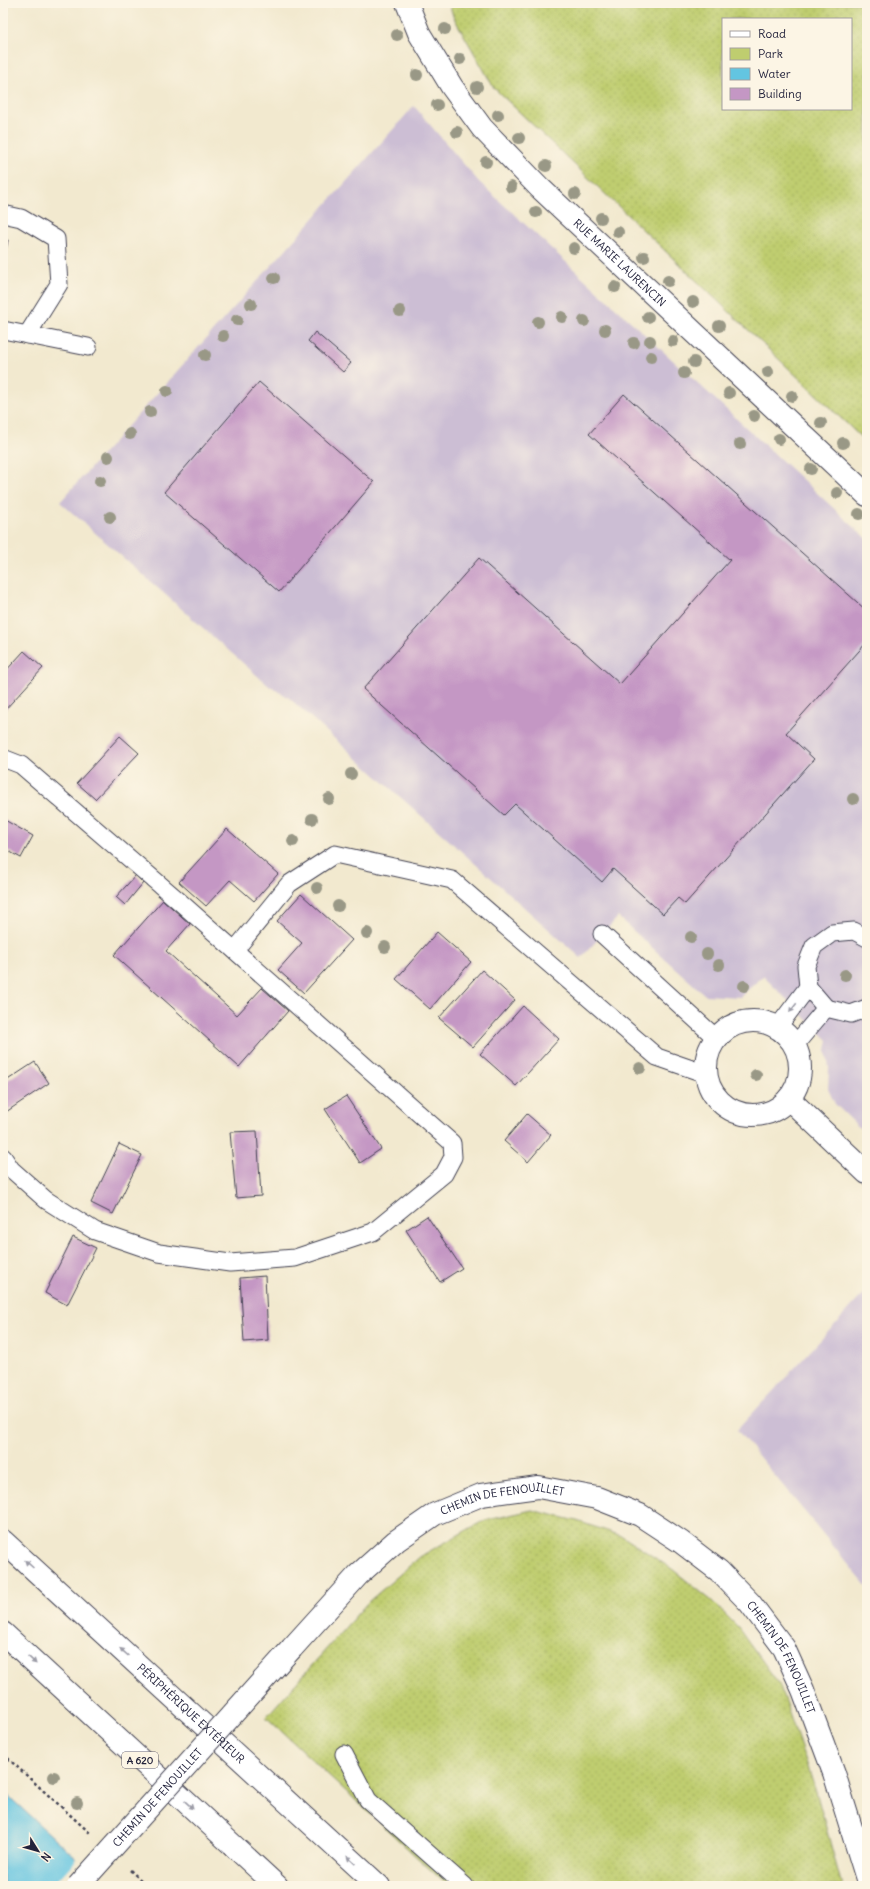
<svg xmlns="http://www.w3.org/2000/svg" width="870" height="1889" viewBox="0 0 870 1889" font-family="Delius,sans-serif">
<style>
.industrial{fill:#ccbed4}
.green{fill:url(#green-dots);stroke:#707855;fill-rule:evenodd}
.water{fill:#63c5e1;stroke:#42748e}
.pier{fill:#f2e9cf}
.building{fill:#c497c4}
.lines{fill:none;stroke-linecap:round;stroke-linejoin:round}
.service-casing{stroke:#414051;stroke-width:19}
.minor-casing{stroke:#414051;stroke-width:24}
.tertiary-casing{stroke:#414051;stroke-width:24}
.motorway-casing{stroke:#414051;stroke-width:24}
.path{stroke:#414051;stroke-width:2.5;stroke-dasharray:3 3;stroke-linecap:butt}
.service{stroke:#fff;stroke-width:17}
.minor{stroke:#fff;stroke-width:22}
.tertiary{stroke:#fff;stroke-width:22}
.motorway{stroke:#fff;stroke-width:22}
.tertiary-bridge-casing{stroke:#414051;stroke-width:24;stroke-linecap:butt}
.tertiary-bridge{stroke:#fff;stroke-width:22}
.tree{fill:#999886}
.oneway{fill:#9c9ca7}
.labels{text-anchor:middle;stroke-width:3;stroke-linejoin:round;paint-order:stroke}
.shield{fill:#fcf5e5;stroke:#63616e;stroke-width:1}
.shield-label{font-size:10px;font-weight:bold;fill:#22223b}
.street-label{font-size:11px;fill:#22223b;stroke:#fcf5e5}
</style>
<defs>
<pattern id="green-dots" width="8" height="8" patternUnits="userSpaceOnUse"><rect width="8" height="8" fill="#bfcd6f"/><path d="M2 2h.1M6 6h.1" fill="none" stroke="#a4b061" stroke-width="1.8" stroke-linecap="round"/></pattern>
</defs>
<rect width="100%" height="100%" fill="#fcf5e5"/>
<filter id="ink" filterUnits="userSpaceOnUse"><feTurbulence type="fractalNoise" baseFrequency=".025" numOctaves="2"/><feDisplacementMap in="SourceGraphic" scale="8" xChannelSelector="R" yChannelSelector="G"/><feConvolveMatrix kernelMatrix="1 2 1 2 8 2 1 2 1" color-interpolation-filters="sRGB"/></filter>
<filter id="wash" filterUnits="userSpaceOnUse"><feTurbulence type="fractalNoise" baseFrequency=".012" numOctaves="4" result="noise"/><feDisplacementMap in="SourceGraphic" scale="16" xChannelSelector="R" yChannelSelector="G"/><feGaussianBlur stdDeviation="0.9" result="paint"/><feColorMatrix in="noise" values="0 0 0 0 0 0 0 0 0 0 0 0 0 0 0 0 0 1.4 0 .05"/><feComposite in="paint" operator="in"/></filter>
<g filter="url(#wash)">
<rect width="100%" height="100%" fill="#f2e9cf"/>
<g class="industrial">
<path d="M414,106L479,182L867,539V1135L835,1104L828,1089L829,1068L826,1050L828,1040L763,976L740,997L705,995L618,917L581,958L289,698L269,686L60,502Z"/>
<path d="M867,1290V1587L737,1430Z"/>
</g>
<g class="green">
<path d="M449,3H867V443L494,88L453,16ZM723,19H851V109H723Z"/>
<path d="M532,1510L577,1521L622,1536L672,1569L712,1601L738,1627L779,1684L816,1791L842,1886H448L266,1717L368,1602L421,1556L483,1521Z"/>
</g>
<path class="water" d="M3,1791L106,1886H3Z"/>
<path class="pier" d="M78,1858L107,1885L108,1886H52Z"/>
<g id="blocks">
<g class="building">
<path d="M3,239L8,240L4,261H3Z"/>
<path d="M315,332L351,363L343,372L308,341Z"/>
<path d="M259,382L374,482L279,592L164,492Z"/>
<path d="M624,394L867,611V642L786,733L814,759L685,904L678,898L663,914L613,869L602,882L515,804L504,815L363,689L479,558L620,684L730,560L589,434Z"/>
<path d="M24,651L43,668L3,712V674Z"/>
<path d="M120,736L139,753L95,799L77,783Z"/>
<path d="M3,819L33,836L21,858L3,848Z"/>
<path d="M227,829L278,874L254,901L230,880L206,906L179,882Z"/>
<path d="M136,875L143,883L125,905L116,897Z"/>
<path d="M301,894L352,940L304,993L278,970L302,943L277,921Z"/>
<path d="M163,900L190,924L166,951L237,1015L262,988L288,1011L239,1067L114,955Z"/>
<path d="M437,932L471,962L430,1009L396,979Z"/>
<path d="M3,949L5,974H3Z"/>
<path d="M482,970L515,1000L473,1047L439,1018Z"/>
<path d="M523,1006L559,1039L516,1086L480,1054Z"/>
<path d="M35,1062L49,1083L3,1114V1083Z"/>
<path d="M346,1096L381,1149L360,1163L325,1109Z"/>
<path d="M527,1114L551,1135L528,1162L504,1141Z"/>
<path d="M257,1131L261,1196L236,1198L230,1132Z"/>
<path d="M119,1144L142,1155L113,1214L91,1203Z"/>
<path d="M427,1216L462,1268L440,1282L406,1230Z"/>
<path d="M73,1237L96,1248L67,1305L45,1293Z"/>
<path d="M265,1276L268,1340L244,1342L240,1278Z"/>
</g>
</g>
</g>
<g filter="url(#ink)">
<use href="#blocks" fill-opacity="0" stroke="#414051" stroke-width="1"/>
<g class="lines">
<defs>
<g id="service">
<path d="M3,214L21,218L56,239L59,284L27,335"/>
<path d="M3,330L88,347"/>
<path d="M3,758L21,765L180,902L452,1143L453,1157L444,1174L373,1232L295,1258L230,1263L159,1253L95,1231L46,1200L11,1169L3,1157"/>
<path d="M602,934L716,1038"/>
<path d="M867,938L854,931L832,933L814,946L806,966L808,987L826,1008L851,1014L867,1008"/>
<path d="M235,950L289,884L335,854L452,880L657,1057L706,1074"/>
<path d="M777,1028L808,987"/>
<path d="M794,1046L826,1008"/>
<path d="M344,1754L368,1800L465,1886"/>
</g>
<g id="minor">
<circle cx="753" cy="1068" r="47"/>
<path d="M789,1099L867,1173"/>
</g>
<g id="tertiary">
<path id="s1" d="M407,3L419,33L452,87L482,128L540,188L867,495"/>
<path id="s2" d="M292,1648L358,1575L396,1541L435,1514L481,1495L538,1487L597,1498L640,1515L681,1542L719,1571L750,1603L784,1648L803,1690L834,1773L867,1879"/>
</g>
<g id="motorway">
<path id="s3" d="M3,1541L379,1886"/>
<path d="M3,1633L277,1886"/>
</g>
</defs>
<use href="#service" class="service-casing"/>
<use href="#minor" class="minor-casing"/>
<use href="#tertiary" class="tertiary-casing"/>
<use href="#motorway" class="motorway-casing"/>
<g class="path">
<path d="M3,1754L90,1833"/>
<path d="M130,1870L147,1886"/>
</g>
<use href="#service" class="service"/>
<use href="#minor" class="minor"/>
<use href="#tertiary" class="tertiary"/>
<use href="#motorway" class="motorway"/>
<defs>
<g id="tertiary-bridge">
<path id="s4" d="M78,1886L292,1648"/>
</g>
</defs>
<use href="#tertiary-bridge" class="tertiary-bridge-casing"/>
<use href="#tertiary-bridge" class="tertiary-bridge"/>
</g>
<g class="tree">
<circle cx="445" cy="29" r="6"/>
<circle cx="397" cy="35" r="6"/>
<circle cx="460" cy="59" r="6"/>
<circle cx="417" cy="75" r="6"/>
<circle cx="477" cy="87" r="6"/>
<circle cx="437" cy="105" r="6"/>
<circle cx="498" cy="115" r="6"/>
<circle cx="457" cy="132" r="6"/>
<circle cx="519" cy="138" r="6"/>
<circle cx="486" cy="162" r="6"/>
<circle cx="546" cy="166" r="6"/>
<circle cx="511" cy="187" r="6"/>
<circle cx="575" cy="194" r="6"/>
<circle cx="536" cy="212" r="6"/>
<circle cx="601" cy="218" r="6"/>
<circle cx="618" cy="232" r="6"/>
<circle cx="574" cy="248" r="6"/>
<circle cx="644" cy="257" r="6"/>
<circle cx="274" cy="278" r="6"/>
<circle cx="668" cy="281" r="6"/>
<circle cx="615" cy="287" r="6"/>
<circle cx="693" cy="302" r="6"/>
<circle cx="251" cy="304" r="6"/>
<circle cx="400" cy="311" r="6"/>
<circle cx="562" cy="317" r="6"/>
<circle cx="648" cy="317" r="6"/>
<circle cx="237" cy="320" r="6"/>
<circle cx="584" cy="321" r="6"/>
<circle cx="538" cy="322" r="6"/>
<circle cx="719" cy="326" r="6"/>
<circle cx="605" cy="330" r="6"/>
<circle cx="223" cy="336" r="6"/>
<circle cx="650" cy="341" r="6"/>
<circle cx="673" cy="341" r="6"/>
<circle cx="634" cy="343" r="6"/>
<circle cx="205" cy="355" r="6"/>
<circle cx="651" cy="357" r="6"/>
<circle cx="694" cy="362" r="6"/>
<circle cx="768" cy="372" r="6"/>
<circle cx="684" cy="373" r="6"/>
<circle cx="167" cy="391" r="6"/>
<circle cx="729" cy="393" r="6"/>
<circle cx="792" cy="396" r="6"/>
<circle cx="150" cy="412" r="6"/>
<circle cx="754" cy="416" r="6"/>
<circle cx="821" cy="423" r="6"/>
<circle cx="130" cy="434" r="6"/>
<circle cx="779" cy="439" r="6"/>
<circle cx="843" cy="443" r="6"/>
<circle cx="740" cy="444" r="6"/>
<circle cx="108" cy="457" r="6"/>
<circle cx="811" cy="469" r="6"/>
<circle cx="100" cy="481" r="6"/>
<circle cx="837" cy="493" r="6"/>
<circle cx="859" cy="514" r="6"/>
<circle cx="110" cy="517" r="6"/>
<circle cx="351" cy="774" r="6"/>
<circle cx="329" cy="799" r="6"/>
<circle cx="853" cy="799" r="6"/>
<circle cx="312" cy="819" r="6"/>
<circle cx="293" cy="841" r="6"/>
<circle cx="317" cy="888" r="6"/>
<circle cx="338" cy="906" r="6"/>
<circle cx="367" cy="933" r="6"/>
<circle cx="691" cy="937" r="6"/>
<circle cx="385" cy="947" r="6"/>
<circle cx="707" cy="954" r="6"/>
<circle cx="719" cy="965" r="6"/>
<circle cx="845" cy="975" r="6"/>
<circle cx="744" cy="986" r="6"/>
<circle cx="640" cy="1068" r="6"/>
<circle cx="756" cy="1075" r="6"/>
<circle cx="54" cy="1777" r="6"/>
<circle cx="77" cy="1803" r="6"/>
</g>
<defs><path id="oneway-solid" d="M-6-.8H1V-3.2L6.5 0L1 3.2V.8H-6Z"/></defs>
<g class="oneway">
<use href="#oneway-solid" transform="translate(793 1008) rotate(128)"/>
<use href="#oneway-solid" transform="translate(29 1564) rotate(-138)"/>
<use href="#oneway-solid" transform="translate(124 1652) rotate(-138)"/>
<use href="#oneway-solid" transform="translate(32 1660) rotate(43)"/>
<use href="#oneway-solid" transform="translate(189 1805) rotate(43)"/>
<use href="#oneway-solid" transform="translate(351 1860) rotate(-137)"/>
</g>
</g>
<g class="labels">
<rect class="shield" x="122" y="1752" width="36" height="16" rx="3"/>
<g class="shield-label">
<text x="140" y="1764">A 620</text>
</g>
<g class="street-label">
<text dy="4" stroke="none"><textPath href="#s1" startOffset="339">RUE MARIE LAURENCIN</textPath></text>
<text dy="4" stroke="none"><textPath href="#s2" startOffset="267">CHEMIN DE FENOUILLET</textPath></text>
<text dy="4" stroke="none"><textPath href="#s2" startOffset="615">CHEMIN DE FENOUILLET</textPath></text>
<text dy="4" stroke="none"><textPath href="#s3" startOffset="255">PÉRIPHÉRIQUE EXTÉRIEUR</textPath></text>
<text dy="4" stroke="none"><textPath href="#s4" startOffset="119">CHEMIN DE FENOUILLET</textPath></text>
</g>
</g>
<rect width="870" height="1889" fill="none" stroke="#fcf5e5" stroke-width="16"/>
<rect x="722" y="18" width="130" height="92" fill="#fcf5e5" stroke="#a5a1a1"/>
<rect x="730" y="31" width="20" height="6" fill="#ffffff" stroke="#a5a1a1"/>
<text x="758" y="38" font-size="12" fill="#22223b">Road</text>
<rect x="730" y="48" width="20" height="12" fill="#bfcd6f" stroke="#a5a1a1"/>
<text x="758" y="58" font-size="12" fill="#22223b">Park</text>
<rect x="730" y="68" width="20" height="12" fill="#63c5e1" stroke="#a5a1a1"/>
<text x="758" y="78" font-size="12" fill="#22223b">Water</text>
<rect x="730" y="88" width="20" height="12" fill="#c497c4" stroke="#a5a1a1"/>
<text x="758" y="98" font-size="12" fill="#22223b">Building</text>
<g transform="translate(38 1851) rotate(127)" stroke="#fcf5e5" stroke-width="3" paint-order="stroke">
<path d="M0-3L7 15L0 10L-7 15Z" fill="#22223b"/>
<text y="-6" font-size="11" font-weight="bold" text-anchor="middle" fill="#22223b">N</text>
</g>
</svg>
